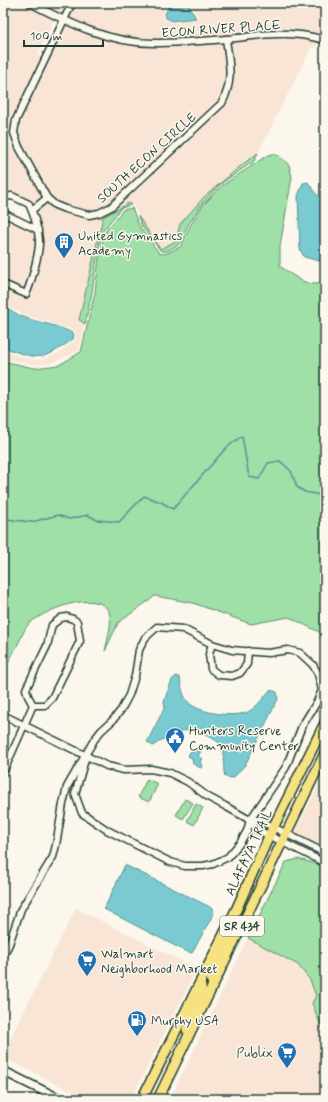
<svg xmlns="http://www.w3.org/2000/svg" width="328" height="1102" viewBox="0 0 328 1102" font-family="Mynerve,sans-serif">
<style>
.built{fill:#f8e5d6}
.green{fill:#9fdfa8;stroke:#5f8e6e}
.water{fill:#7acbd1;stroke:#569292}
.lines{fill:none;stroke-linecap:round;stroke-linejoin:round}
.stream{stroke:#569292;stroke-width:1.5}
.street-casing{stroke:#1f3d34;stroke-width:9}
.secondary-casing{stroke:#1f3d34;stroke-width:11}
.primary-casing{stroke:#1f3d34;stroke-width:12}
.street{stroke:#fbf7ec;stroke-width:6}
.secondary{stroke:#fbf7ec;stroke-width:8}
.primary{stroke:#f6e281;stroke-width:9}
.labels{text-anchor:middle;stroke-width:3;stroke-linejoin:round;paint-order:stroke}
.shield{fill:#fbf7ec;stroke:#61756b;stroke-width:1}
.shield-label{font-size:12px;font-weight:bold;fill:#1f3d34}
.street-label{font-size:13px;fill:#1f3d34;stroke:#fbf7ec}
.poi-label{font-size:13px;fill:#1f3d34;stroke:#fbf7ec;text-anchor:start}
</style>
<rect width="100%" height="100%" fill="#fbf7ec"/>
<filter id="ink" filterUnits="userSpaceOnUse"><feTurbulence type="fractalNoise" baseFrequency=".025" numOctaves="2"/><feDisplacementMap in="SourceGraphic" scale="8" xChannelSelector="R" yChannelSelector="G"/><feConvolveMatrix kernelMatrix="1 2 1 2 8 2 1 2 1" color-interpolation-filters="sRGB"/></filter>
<g filter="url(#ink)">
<g class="built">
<path d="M3,3H24L54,19L38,55L43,58L14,119L11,133L16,149L43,197L33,206L30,201L14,193L3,194V148L10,143L11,141L9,117L3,112Z"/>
<path d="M37,3H69L63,16Z"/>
<path d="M75,3H167L163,14L164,19L172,23L197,19L198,16L189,3H325V19L322,25L324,29L321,35L311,33L278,31L226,36L153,40L126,38L112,35L68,19Z"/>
<path d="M65,24L94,35L125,44L153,46L223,42L227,69V84L220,101L110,204L99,211L89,212L66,207L56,203L49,196L21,146L17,133L19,121Z"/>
<path d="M277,37L318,41L315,47L311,48L258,153L243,164L204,197L180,224L176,241L160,249L138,216L134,206L131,205L129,203L103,217L79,320L85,324L79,351L49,364L34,365L3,358V350L27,359L42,360L59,353L75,340L76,333L69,329L23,314L9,307L3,306V287L24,297L28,295L34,284L42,242L41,228L35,211L46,202L54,208L64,212L88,218L100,216L112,209L224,105L230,94L233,85V68L229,42Z"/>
<path d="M3,216L35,232L37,242L28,283L24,290L3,280Z"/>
<path d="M325,773V850L294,834Z"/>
<path d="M76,908L197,969L131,1099H86L3,1057V1053Z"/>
<path d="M248,938L298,965L310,980L316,996L312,1003L325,1037V1099H170Z"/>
</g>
<g class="green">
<path d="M3,115L7,119L8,141L3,145Z"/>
<path d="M258,153L254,161L222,183L202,204L188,225L179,244L168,251H161L142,227L138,216L160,249L176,241L180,224L204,197L243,164Z"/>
<path d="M273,154L279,156L289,165L292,177L280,246V266C291,274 313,293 325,279V635L289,617L251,624L193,603L155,596L118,623L105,651C107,640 113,623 109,612C98,587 39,612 27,626C24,630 22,636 20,640C14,651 9,662 3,673V361L34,368L59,365L81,352L95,292L99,257L105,232L123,210L132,208L140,228L160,254L168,253L181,246L190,226L203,205L223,185L268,155Z"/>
<path d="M129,203L131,205L121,208L102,232L97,257L92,292L85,324L79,320L103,217Z"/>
<path d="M147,779L158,784L149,802L138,797Z"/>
<path d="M185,799L193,803L183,819L176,815Z"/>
<path d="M196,804L203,808L194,825L187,821Z"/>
<path d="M298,859L317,864L325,868V1037L312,1003L316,996L310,980L298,965L248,938L286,862Z"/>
</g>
<g class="water">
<path d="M170,3H187L196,18L172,21L166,18L165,14Z"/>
<path d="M308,182L316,194L325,200V260L319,261L304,257L300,249L298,196L303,183Z"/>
<path d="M3,308C11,309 16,314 23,317C40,323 58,325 74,334L73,339C42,362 38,360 3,347Z"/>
<path d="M176,676L180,678C181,686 183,696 188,702C198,713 234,718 248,712C256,708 264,697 270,690L277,692L278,699L245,765L233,778L225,777C222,767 226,753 220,744C217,740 211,738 207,736C183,725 173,732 153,746L147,742L165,707L164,701L172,680Z"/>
<path d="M197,749L201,751L198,756L202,759L200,762L202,766L201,768L193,764L192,758L188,756L190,752Z"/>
<path d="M125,865L212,908L214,913L192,953L185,951L104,909Z"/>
</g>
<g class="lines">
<path class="stream" d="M3,518L13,520L32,522L58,515L69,519L88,515L97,520L119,522L144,496L161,502L173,509L226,448L242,436L249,477L259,479L268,463L280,461L291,471L297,487L305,492L325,496"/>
<defs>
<g id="street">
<path d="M30,3C69,23 109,43 153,43C177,43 202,41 226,39C243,38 260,34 277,34C293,33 310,36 325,40"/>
<path d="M72,3L16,120L14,133L19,147L47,198L55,205L65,209L89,215L99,213L111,207L222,103C234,80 229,63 226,39"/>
<path d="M3,197L12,196L29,204C34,215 38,227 39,240C40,251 31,284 26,294L3,284"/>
<path d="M32,210L47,198"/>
<path d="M3,213L38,230"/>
<path d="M67,617L73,619L77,622L80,641L52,698L45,705H33L28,696L26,689L47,646L52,625L61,618Z"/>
<path d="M212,644L209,654L211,669L219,675L232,676L240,673L247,664L248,651"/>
<path d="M3,715L107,766L124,770L151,769L170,773L188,782L208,797L225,806L250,820H259L325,853"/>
<path d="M3,773L33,705"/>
<path d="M250,820L256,829L325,863"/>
<path d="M3,957L9,944L21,909L53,857L56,845L63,804L67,787L94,740L101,731L113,720L121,710L129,695L135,676L139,650L145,638L157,627L183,629L212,644L232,650L268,653L288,650L300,653L313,665L318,674L322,690L317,702L302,726L286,767L250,820L247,831L240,843L228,857L213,864L203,866H185L170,862L107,830L82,813L75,794L86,756"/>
</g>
<path id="secondary" d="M3,1071L60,1099"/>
<g id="primary">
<path d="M213,985L211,978L213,972L230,936L233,923"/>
<path d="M187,1030L190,1018L202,991L200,983"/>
<path d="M142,1099L237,908L269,836L325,723"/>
<path d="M158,1099L325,753"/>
</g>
</defs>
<use href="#street" class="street-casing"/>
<use href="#secondary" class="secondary-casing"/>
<use href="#primary" class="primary-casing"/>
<use href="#street" class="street"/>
<use href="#secondary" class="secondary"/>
<use href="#primary" class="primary"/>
</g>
</g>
<defs>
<symbol id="building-pin" viewBox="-11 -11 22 30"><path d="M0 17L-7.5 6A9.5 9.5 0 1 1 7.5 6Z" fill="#1f6fb2" stroke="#fbf7ec"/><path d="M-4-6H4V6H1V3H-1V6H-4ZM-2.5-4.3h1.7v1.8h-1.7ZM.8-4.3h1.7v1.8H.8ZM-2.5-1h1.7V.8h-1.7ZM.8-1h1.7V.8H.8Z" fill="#fff"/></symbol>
<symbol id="civic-pin" viewBox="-11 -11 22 30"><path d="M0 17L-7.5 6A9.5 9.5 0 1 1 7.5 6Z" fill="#1f6fb2" stroke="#fbf7ec"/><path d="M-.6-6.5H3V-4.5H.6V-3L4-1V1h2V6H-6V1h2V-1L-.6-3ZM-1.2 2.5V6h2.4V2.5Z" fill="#fff"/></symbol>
<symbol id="supermarket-pin" viewBox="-11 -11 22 30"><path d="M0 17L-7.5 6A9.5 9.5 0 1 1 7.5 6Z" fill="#1f6fb2" stroke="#fbf7ec"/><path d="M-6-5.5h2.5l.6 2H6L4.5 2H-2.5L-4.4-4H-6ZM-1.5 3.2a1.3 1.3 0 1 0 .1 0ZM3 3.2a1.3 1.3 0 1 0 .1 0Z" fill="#fff"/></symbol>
<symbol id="fuel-pin" viewBox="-11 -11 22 30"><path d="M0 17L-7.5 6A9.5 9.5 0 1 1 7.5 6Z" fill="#1f6fb2" stroke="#fbf7ec"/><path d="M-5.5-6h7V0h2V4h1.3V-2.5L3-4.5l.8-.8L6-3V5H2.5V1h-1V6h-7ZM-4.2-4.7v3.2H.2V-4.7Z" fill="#fff"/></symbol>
</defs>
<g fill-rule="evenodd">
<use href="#building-pin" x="53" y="231" width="22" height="30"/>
<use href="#civic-pin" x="164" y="726" width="22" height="30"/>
<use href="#supermarket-pin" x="76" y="949" width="22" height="30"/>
<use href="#fuel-pin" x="126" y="1009" width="22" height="30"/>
<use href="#supermarket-pin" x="276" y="1041" width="22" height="30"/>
</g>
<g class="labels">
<rect class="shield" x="220" y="916" width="44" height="20" rx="3"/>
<g class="shield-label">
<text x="242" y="930">SR 434</text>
</g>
<g class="street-label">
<text transform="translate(221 28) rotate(-4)" y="5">ECON RIVER PLACE</text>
<text transform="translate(146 157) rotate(-42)" y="5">SOUTH ECON CIRCLE</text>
<text transform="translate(248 852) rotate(-65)" y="5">ALAFAYA TRAIL</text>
</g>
<g class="poi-label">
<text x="78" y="240">United Gymnastics<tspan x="78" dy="15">Academy</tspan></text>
<text x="189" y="735">Hunters Reserve<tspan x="189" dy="15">Community Center</tspan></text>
<text x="101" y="958">Walmart<tspan x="101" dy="15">Neighborhood Market</tspan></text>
<text x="151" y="1025">Murphy USA</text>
<text x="273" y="1057" text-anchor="end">Publix</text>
</g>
</g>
<rect width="328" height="1102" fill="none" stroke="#fbf7ec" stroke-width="16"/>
<rect x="8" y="8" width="312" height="1086" fill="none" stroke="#1f3d34" stroke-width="1.5" filter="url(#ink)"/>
<path d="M24 40v6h79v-6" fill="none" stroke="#1f3d34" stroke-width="2"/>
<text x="30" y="40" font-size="12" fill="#1f3d34" stroke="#fbf7ec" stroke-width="3" paint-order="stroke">100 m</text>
</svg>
